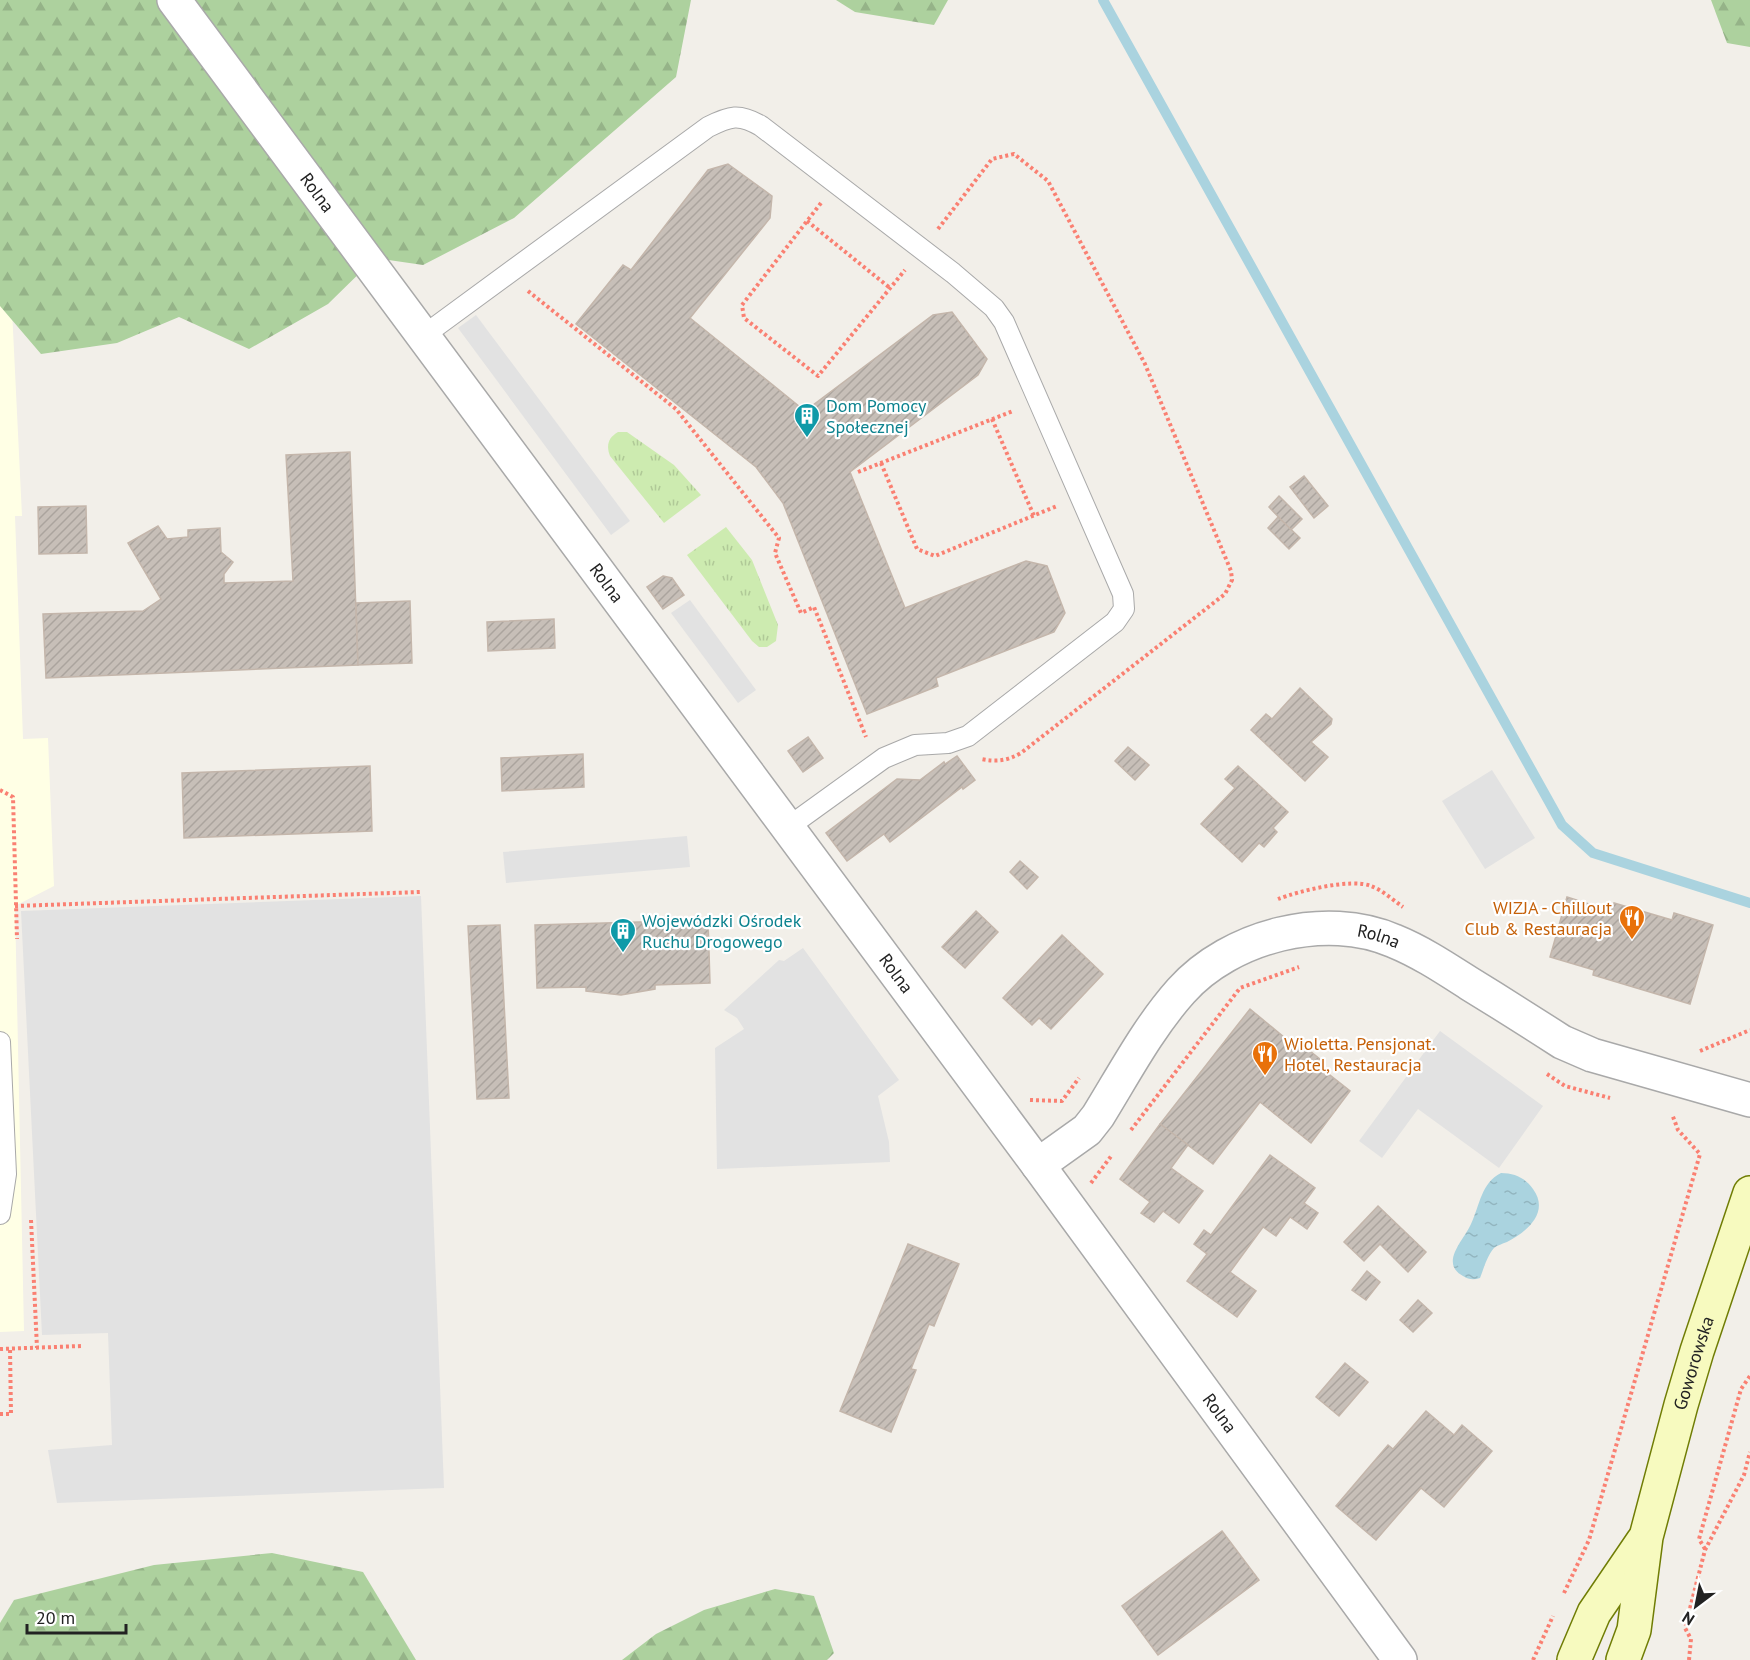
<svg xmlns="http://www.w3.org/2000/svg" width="1750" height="1660" viewBox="0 0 1750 1660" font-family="'PT Sans',sans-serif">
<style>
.education{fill:#ffffe5}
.grass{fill:url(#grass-tufts)}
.forest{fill:url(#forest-firs)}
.parking{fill:#e2e2e2}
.water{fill:url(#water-ripples)}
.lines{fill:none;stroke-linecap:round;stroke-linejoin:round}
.stream{stroke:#aad3df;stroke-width:10}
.building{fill:url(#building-hatch);stroke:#c4b6ab;stroke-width:1.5}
.service-casing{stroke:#a9a9a9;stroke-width:22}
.minor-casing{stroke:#a9a9a9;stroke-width:36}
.secondary-casing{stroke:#707d05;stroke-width:36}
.path{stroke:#fa8072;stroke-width:4;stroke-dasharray:3 3;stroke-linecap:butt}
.service{stroke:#fff;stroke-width:20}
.minor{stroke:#fff;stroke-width:33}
.secondary{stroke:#f7fabf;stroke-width:33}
.labels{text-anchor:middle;stroke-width:4.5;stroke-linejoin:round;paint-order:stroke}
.street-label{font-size:18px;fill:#222;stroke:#fff}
.culture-label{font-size:18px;fill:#0d838f;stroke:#fff;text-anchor:start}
.food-label{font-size:18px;fill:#c56008;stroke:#fff;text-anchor:end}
</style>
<defs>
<pattern id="grass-tufts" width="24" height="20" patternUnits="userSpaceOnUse" patternTransform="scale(1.5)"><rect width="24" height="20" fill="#cdebb0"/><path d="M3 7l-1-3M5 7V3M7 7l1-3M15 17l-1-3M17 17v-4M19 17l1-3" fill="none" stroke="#b0c997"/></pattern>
<pattern id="forest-firs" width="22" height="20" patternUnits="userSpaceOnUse" patternTransform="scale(1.5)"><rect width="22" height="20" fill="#add19e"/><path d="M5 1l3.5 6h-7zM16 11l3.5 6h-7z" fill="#95b388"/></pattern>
<pattern id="water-ripples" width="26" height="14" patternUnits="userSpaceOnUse" patternTransform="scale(1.5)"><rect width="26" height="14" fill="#aad3df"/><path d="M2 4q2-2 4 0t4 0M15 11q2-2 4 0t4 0" fill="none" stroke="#92b5bf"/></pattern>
<pattern id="building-hatch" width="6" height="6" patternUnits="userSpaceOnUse" patternTransform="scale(1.5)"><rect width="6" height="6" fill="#c7bfb8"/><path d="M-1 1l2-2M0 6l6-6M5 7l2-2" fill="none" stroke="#aba49e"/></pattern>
</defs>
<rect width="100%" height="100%" fill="#f2efe9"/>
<path class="education" d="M10,268L22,516H15L23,739L48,738L54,886L15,906L24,1331L0,1332V269Z"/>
<g class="grass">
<path d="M618,432H627L674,465L701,495L664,523L610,456C606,445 608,438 618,432Z"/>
<path d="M726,527L752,560L778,625L776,641L767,647H759L752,641L687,555Z"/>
</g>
<g class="forest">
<path d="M0,0H691L676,77L514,218L423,265L375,258L328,304L249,349L179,317L117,343L41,354L0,306Z"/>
<path d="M836,0H948L934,25L855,12Z"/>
<path d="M1711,0H1750V47L1727,43Z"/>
<path d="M272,1553L363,1572L416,1660H0V1623L14,1600L154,1565Z"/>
<path d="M775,1589L814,1596L834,1653L827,1660H622L656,1634L704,1610Z"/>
</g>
<g class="parking">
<path d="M476,315L630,521L611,535L458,328Z"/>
<path d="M690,600L756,690L738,703L671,613Z"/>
<path d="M1492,770L1535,838L1485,869L1442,801Z"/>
<path d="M687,836L690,867L506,883L503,852Z"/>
<path d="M421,896L444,1488L57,1503L48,1450L112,1445L108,1333L42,1335L21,911Z"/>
<path d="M803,948L899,1080L878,1096L889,1142L890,1162L717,1169L715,1048L744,1029L737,1018L724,1010L779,960L784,961Z"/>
<path d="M1440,1031L1543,1106L1499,1168L1418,1109L1382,1158L1359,1141Z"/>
</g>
<path class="water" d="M1501,1173C1515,1173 1525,1178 1533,1189C1550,1212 1527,1232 1507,1242C1502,1244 1498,1245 1494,1248C1487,1256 1484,1268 1480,1278C1474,1280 1469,1280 1463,1276C1439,1263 1464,1240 1471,1224C1480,1205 1481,1183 1501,1173Z"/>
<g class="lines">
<path class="stream" d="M1103,0L1562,825L1593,853L1750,903"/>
</g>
<g class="building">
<path d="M728,164L772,196L770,218L690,318L805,411L933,315L952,312L987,359L978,375L850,472L905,608L1026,561L1047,566L1065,613L1054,632L936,678L938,686L867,714L783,503L756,467L576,324L623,265L631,270L708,170Z"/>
<path d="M350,452L358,665L46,678L43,614L143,611L161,599L128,543L158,526L167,539L188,537V530L220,528L221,552L233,562L224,574V583L293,581L286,455Z"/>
<path d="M1304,476L1328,506L1314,518L1290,487Z"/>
<path d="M1279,496L1302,519L1291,530L1269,507Z"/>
<path d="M86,506L87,553L39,554L38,507Z"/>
<path d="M1278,517L1300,538L1289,549L1268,528Z"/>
<path d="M663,576L672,578L684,595L663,609L647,587Z"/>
<path d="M410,601L412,663L358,665L356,603Z"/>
<path d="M554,619L555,648L488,651L487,622Z"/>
<path d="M1300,688L1332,719L1331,724L1311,742L1328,757L1305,781L1251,730L1266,714L1272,719Z"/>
<path d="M808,737L823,758L803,772L788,751Z"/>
<path d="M1128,747L1149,765L1135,780L1115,761Z"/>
<path d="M583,754L584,787L502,791L501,758Z"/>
<path d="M957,756L975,780L963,789L962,787L890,842L884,834L847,861L826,833L897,779L920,780L944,762L945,764Z"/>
<path d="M370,766L372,831L184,838L182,773Z"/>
<path d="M1238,766L1288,812L1273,828L1277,832L1264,847L1259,843L1242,862L1201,824L1235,788L1225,779Z"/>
<path d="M1020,861L1038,877L1027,889L1010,872Z"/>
<path d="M1567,897L1611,911L1614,903L1672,920L1674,913L1713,925L1690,1004L1593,975L1594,970L1550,957Z"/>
<path d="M976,911L998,932L965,968L942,947Z"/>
<path d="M708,920L710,983L655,985V989L621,995L586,991V987L537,988L535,925Z"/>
<path d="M500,925L509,1098L477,1099L468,926Z"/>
<path d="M1062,935L1103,974L1051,1029L1039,1018L1032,1025L1003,998Z"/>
<path d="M1250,1009L1296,1047L1300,1043L1320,1059L1316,1064L1350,1091L1311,1143L1260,1102L1213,1164L1160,1124Z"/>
<path d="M1160,1124L1188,1145L1171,1168L1203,1191L1179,1223L1163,1211L1154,1222L1141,1213L1150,1202L1120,1179Z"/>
<path d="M1270,1155L1315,1188L1304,1203L1318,1213L1307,1229L1290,1217L1276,1236L1263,1227L1230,1272L1256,1291L1237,1317L1187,1281L1207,1254L1194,1244L1204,1230L1211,1235Z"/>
<path d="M1378,1206L1426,1252L1408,1272L1380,1244L1364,1261L1344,1242Z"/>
<path d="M908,1244L959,1264L934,1326L929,1324L911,1369L916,1370L891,1432L840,1411Z"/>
<path d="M1367,1271L1380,1282L1366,1300L1352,1290Z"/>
<path d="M1418,1300L1432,1313L1413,1332L1400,1320Z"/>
<path d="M1345,1363L1368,1382L1339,1416L1316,1397Z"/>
<path d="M1426,1411L1454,1435L1462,1425L1492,1451L1444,1507L1421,1488L1376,1540L1336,1506L1388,1445L1393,1449Z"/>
<path d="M1222,1531L1259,1580L1158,1655L1122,1606Z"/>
</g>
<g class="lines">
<defs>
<g id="service">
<path d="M423,336L708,127C730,116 739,113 761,126L953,273L994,308L1004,322L1123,594L1124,609L1115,622L968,736L948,743L915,745L884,758L787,828"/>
<path d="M0,1042L6,1174L0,1214"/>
</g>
<g id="minor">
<path id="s1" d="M174,0L1038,1165L1400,1660"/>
<path id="s2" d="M1038,1165L1087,1130L1098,1116C1124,1074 1148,1028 1181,991C1230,936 1326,911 1394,941C1421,952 1445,968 1470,984C1501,1003 1531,1022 1562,1042L1592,1055L1750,1100"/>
</g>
<g id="secondary">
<path d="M1574,1660L1594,1613L1643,1541"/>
<path id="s3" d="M1623,1660L1634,1630L1646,1537L1681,1405L1697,1351L1750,1193"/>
</g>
</defs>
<use href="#service" class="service-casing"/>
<use href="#minor" class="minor-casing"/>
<use href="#secondary" class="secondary-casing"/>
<g class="path">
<path d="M821,203L742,305L744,318L818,376L905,270"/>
<path d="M807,221L890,288"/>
<path d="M938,229L992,159L1014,154L1048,181L1145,364L1231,571L1232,580L1225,594L1021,753C1007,761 996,762 981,759"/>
<path d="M528,291L676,409L779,538L775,553L801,613L814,607L866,737"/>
<path d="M992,419L1034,516"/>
<path d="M881,463L917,549L935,556L1057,506"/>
<path d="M858,472L1013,411"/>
<path d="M0,790L13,797L17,939"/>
<path d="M1278,899C1299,891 1351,878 1371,886C1382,890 1393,900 1403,907"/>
<path d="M15,906L420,892"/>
<path d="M1700,1051L1750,1030"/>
<path d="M1547,1074L1565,1086L1610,1098"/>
<path d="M1030,1100L1062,1101L1079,1078"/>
<path d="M1131,1130L1240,988L1299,967"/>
<path d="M1091,1183L1112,1155"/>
<path d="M31,1220L37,1348"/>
<path d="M0,1349L82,1346"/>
<path d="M0,1414H11L10,1349"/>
<path d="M1705,1549L1699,1539L1741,1389L1750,1376"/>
<path d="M1564,1593L1589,1540L1700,1154L1678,1130L1672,1114"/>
<path d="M1533,1660L1553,1616"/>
<path d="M1689,1660L1691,1639L1685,1628L1705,1550L1744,1475L1750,1452"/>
</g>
<use href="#service" class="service"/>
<use href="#minor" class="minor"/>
<use href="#secondary" class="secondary"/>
</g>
<defs>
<symbol id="building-pin" viewBox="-11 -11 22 30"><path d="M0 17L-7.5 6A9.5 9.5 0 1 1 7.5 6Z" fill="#0f9aa8" stroke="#fff"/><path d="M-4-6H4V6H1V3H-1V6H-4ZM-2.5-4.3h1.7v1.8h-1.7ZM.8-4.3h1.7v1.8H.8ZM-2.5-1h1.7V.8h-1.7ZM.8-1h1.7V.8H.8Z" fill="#fff"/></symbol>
<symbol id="restaurant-pin" viewBox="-11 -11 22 30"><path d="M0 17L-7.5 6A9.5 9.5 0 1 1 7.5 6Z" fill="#e8710a" stroke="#fff"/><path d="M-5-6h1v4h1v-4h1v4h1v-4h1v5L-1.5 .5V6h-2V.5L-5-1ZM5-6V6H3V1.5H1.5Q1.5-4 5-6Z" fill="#fff"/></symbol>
</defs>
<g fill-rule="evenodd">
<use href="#building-pin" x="792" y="401" width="30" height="40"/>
<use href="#restaurant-pin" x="1617" y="903" width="30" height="40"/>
<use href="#building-pin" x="608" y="916" width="30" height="40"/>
<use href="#restaurant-pin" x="1250" y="1039" width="30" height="40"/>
</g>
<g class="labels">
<g class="street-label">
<text dy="6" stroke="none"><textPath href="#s1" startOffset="240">Rolna</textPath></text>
<text dy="6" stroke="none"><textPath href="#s1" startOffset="726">Rolna</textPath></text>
<text dy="6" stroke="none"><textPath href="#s2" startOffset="444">Rolna</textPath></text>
<text dy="6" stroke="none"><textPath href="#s1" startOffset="1212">Rolna</textPath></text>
<text dy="6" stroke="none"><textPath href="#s3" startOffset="306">Goworowska</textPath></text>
<text dy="6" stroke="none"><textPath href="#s1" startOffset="1758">Rolna</textPath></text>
</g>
<g class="culture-label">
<text x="826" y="412">Dom Pomocy<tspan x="826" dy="21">Społecznej</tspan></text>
<text x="642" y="927">Wojewódzki Ośrodek<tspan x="642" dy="21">Ruchu Drogowego</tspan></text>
</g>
<g class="food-label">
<text x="1612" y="914">WIZJA - Chillout<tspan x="1612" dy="21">Club &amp; Restauracja</tspan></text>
<text x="1284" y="1050" text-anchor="start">Wioletta. Pensjonat.<tspan x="1284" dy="21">Hotel, Restauracja</tspan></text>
</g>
</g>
<g transform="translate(1696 1606) rotate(212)" stroke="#ffffff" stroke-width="4.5" paint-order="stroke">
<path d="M0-4.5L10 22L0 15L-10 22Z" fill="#222222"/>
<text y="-9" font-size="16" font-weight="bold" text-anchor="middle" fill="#222222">N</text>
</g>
<path d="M27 1624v9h99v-9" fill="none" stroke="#222222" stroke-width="3"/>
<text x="36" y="1624" font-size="18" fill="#222222" stroke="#ffffff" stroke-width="4.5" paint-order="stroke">20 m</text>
</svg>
